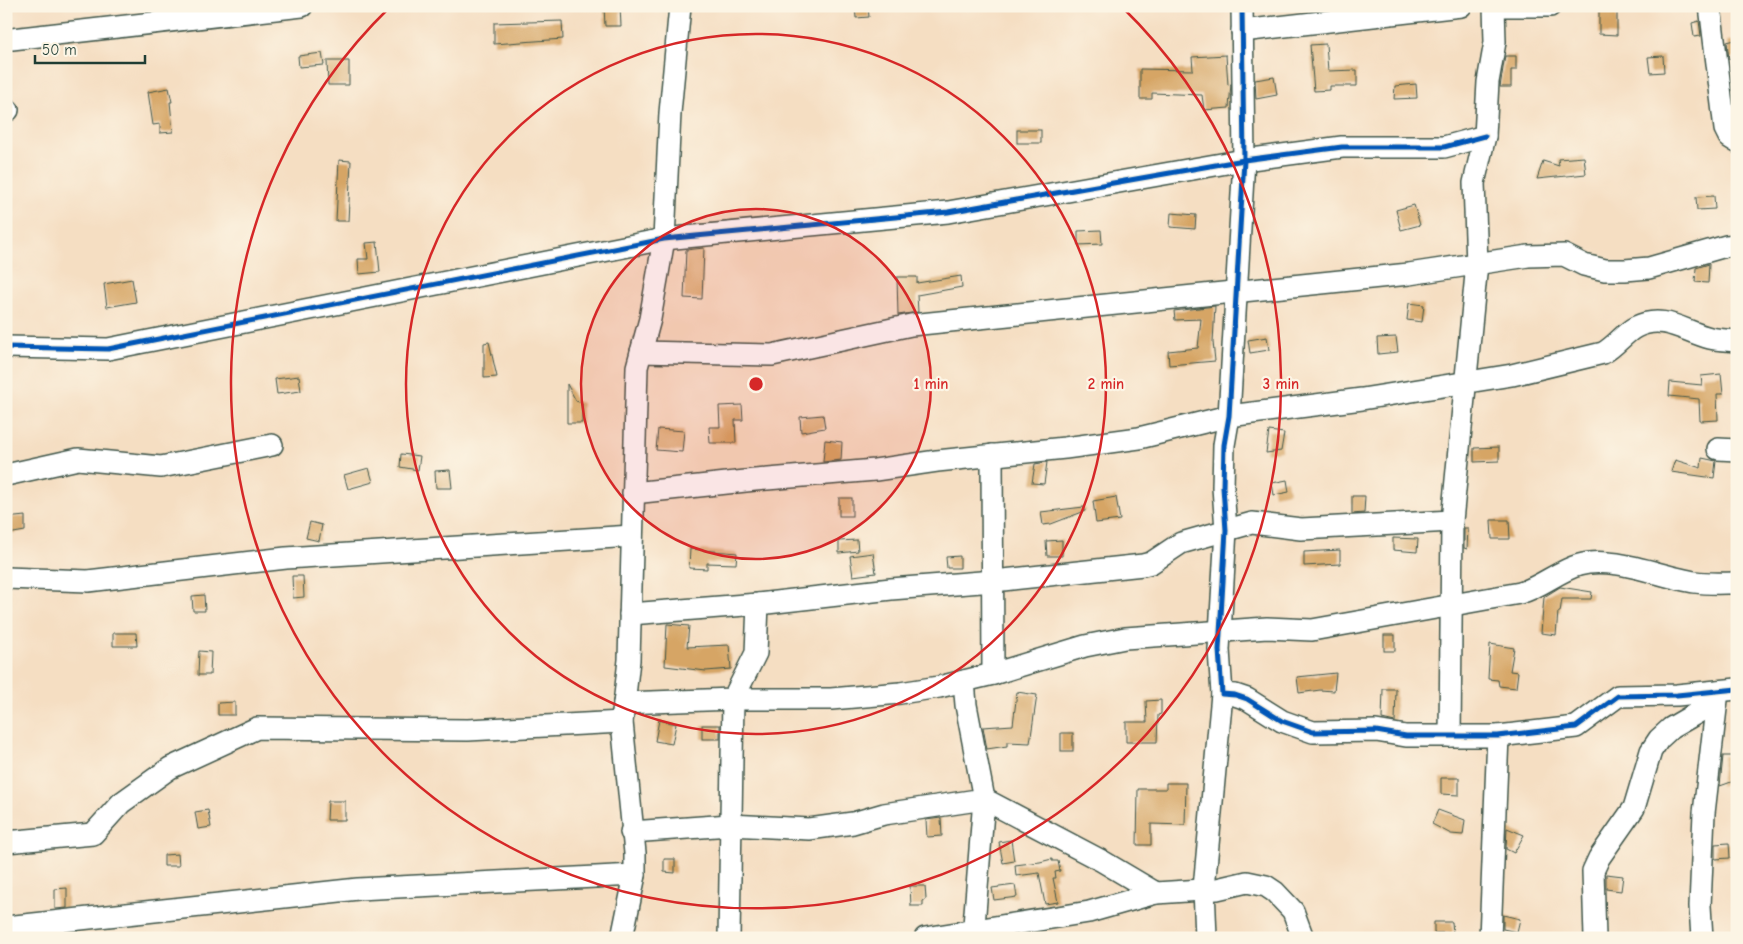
<svg xmlns="http://www.w3.org/2000/svg" width="1743" height="944" viewBox="0 0 1743 944" font-family="'Comic Neue',sans-serif">
<style>
.building{fill:#d6a565}
.lines{fill:none;stroke-linecap:round;stroke-linejoin:round}
.minor-casing{stroke:#3f5549;stroke-width:24}
.minor{stroke:#fff;stroke-width:21}
.cycleway-casing{stroke:#fcf5e5;stroke-width:8}
.cycleway{stroke:#0057b8;stroke-width:5}
.ring{fill:none;stroke:#d62828;stroke-width:2.5}
.centre{fill:#d62828;stroke:#fcf5e5;stroke-width:2.5}
.ring-label{font-size:15px;text-anchor:middle;font-weight:bold;fill:#d62828;stroke:#fcf5e5;stroke-width:4.5;stroke-linejoin:round;paint-order:stroke}
</style>
<rect width="100%" height="100%" fill="#fcf5e5"/>
<filter id="ink" filterUnits="userSpaceOnUse"><feTurbulence type="fractalNoise" baseFrequency=".02" numOctaves="2"/><feDisplacementMap in="SourceGraphic" scale="10" xChannelSelector="R" yChannelSelector="G"/><feConvolveMatrix kernelMatrix="1 2 1 2 8 2 1 2 1" color-interpolation-filters="sRGB"/></filter>
<filter id="wash" filterUnits="userSpaceOnUse"><feTurbulence type="fractalNoise" baseFrequency=".0096" numOctaves="4" result="noise"/><feDisplacementMap in="SourceGraphic" scale="20" xChannelSelector="R" yChannelSelector="G"/><feGaussianBlur stdDeviation="1.12" result="paint"/><feColorMatrix in="noise" values="0 0 0 0 0 0 0 0 0 0 0 0 0 0 0 0 0 1.4 0 .05"/><feComposite in="paint" operator="in"/></filter>
<g filter="url(#wash)">
<rect width="100%" height="100%" fill="#f5dec2"/>
<g id="blocks">
<g class="building">
<path d="M604,6H620L621,26H605Z"/>
<path d="M855,6H868L869,17L856,18Z"/>
<path d="M1599,9H1617V35L1599,34Z"/>
<path d="M562,21L563,39L494,44V23Z"/>
<path d="M1699,21L1701,36L1694,37L1692,23Z"/>
<path d="M1735,40L1737,57L1729,59L1727,42Z"/>
<path d="M1326,44L1328,71L1357,70V86H1330V90L1314,91L1310,45Z"/>
<path d="M322,53L324,65L299,67L298,56Z"/>
<path d="M1226,55L1228,85L1231,84L1229,108L1204,110L1202,95L1152,93V99H1140V69L1193,70L1192,57Z"/>
<path d="M1505,56H1516V70H1511V87H1500Z"/>
<path d="M1663,56L1664,72L1650,73L1648,57Z"/>
<path d="M327,61H349V85H328Z"/>
<path d="M1274,77L1277,95L1256,99L1255,80Z"/>
<path d="M1416,84L1417,98L1394,99L1395,86Z"/>
<path d="M169,88L172,102H170L173,132L160,133V124L153,125L148,92Z"/>
<rect x="1017" y="130" width="24" height="13"/>
<path d="M1584,157L1586,174L1537,179L1543,161L1559,166L1558,159Z"/>
<path d="M339,160L351,161L348,221H336Z"/>
<path d="M1714,196L1715,209L1697,210L1696,197Z"/>
<path d="M1414,205L1420,225L1401,230L1396,210Z"/>
<path d="M1171,213L1196,215L1195,229L1170,227Z"/>
<path d="M1101,230L1102,244L1078,245V231Z"/>
<path d="M377,242L380,272L359,274L358,259H368L366,243Z"/>
<path d="M704,248L702,299L684,298L686,250Z"/>
<path d="M1709,264L1708,283L1695,282L1696,268Z"/>
<path d="M961,276L962,287L917,295L918,312L898,315L897,277H917V283Z"/>
<path d="M132,279L136,302L107,307L104,284Z"/>
<path d="M1409,303L1424,305L1422,322L1407,320Z"/>
<path d="M1215,306L1213,342L1215,361L1169,365L1168,351L1198,348L1201,319L1175,320L1174,311Z"/>
<path d="M1267,337L1269,350L1250,353L1248,340Z"/>
<path d="M1396,337L1398,352L1378,354L1377,338Z"/>
<path d="M489,342L497,377L484,378V343Z"/>
<path d="M1721,374L1723,394H1717L1718,420L1700,421L1699,399L1669,396L1670,382L1702,385L1701,376Z"/>
<path d="M299,376L301,391L277,394L275,379Z"/>
<path d="M567,384L576,401L582,403V423H567Z"/>
<path d="M742,405L743,420H735L736,443H710L709,427H720L719,406Z"/>
<path d="M823,415L825,428L801,432L800,417Z"/>
<path d="M658,429L684,431L682,452L656,450Z"/>
<path d="M1269,431L1284,433L1281,451L1266,453Z"/>
<path d="M825,440L842,442L841,460L823,462Z"/>
<path d="M1499,447V461L1474,462V448Z"/>
<path d="M401,454L420,456L418,470L400,467Z"/>
<path d="M1702,458L1716,461L1714,478L1671,472L1675,460L1701,468Z"/>
<path d="M1047,462L1044,484L1032,483L1035,464Z"/>
<path d="M369,468L373,482L348,489L344,475Z"/>
<path d="M450,470L452,488H436L435,471Z"/>
<path d="M1287,480L1289,492L1274,495L1272,483Z"/>
<path d="M1352,496H1365L1364,513L1352,514Z"/>
<path d="M1116,497L1120,520L1096,523L1093,501Z"/>
<rect x="839" y="498" width="13" height="18"/>
<path d="M1084,507L1085,511L1051,524L1043,525L1041,512Z"/>
<path d="M25,516V531L8,534L6,518Z"/>
<path d="M1491,520H1509L1510,539H1492Z"/>
<path d="M310,522L322,525L319,541L306,538Z"/>
<path d="M1464,528H1468L1467,549L1464,548Z"/>
<path d="M1393,538L1418,539L1417,552L1393,550Z"/>
<path d="M857,540L858,551L839,553V541Z"/>
<path d="M1062,540V556H1047L1046,541Z"/>
<path d="M690,549L737,553L736,564L707,563V569L689,568Z"/>
<path d="M1340,550V564L1304,566V552Z"/>
<path d="M873,553L876,573L853,576L850,556Z"/>
<path d="M960,556V568H947L946,557Z"/>
<path d="M292,576H303L304,597L293,598Z"/>
<path d="M1560,587L1592,592L1591,599H1562L1560,612H1558L1556,635L1541,633L1544,597Z"/>
<path d="M204,595L205,611H193L192,596Z"/>
<path d="M667,624L689,626L687,647L729,645L731,669L706,671L665,666Z"/>
<path d="M113,633H136L137,646H113Z"/>
<rect x="1384" y="635" width="11" height="16"/>
<path d="M1490,644L1514,648L1510,671L1518,672L1516,688L1499,686L1498,680L1488,679Z"/>
<path d="M199,651L211,652L210,675H198Z"/>
<path d="M1336,673L1334,691L1320,690L1299,693L1297,677Z"/>
<path d="M1383,689H1396L1395,722L1382,719Z"/>
<path d="M1017,692L1037,695L1030,743L1007,742V746L987,749L983,727L1013,725Z"/>
<path d="M1161,700V714L1158,715L1157,742H1126V722H1147L1146,701Z"/>
<path d="M235,702V715H218V703Z"/>
<path d="M659,720L676,724L672,744L655,741Z"/>
<rect x="702" y="725" width="18" height="14"/>
<rect x="1061" y="733" width="12" height="18"/>
<path d="M1723,756H1734V781L1720,786Z"/>
<path d="M1441,778H1459V795L1441,794Z"/>
<path d="M1166,783H1186L1185,825L1151,824V845H1137L1138,789H1166Z"/>
<path d="M328,801H345V820H327Z"/>
<path d="M208,810L211,827L198,829L195,812Z"/>
<path d="M1438,810L1465,820L1463,835L1451,834L1432,824Z"/>
<path d="M941,818L942,836L927,837L926,820Z"/>
<path d="M1507,828L1524,835L1514,853L1506,849Z"/>
<path d="M1011,840L1014,861L1003,863L999,842Z"/>
<path d="M1729,843L1730,858L1715,859V844Z"/>
<path d="M178,854L179,866H164V855Z"/>
<path d="M664,859H675V873L664,872Z"/>
<path d="M1052,859V861H1058L1060,871L1055,872L1056,878H1053L1058,902L1045,904L1039,873L1016,876L1015,865L1040,862Z"/>
<path d="M1606,874L1623,876L1621,891L1606,889Z"/>
<path d="M1015,885L1017,897L994,900L992,888Z"/>
<path d="M910,886H925L926,899L923,901V906H911Z"/>
<path d="M67,888V908L55,909V889Z"/>
<path d="M1503,915L1520,919L1517,932L1503,929Z"/>
<path d="M1434,922H1452L1453,933H1434Z"/>
</g>
</g>
</g>
<g filter="url(#ink)">
<use href="#blocks" fill-opacity="0" stroke="#3f5549" stroke-width="1"/>
<g class="lines">
<defs>
<g id="minor">
<path d="M1242,6L1244,160L1229,416L1224,445L1223,487L1226,530L1219,650L1222,694L1235,695L1247,699L1282,721L1313,732L1376,731L1406,736H1498L1576,727L1618,696L1677,695L1737,689"/>
<path d="M1504,6H1550"/>
<path d="M1710,6L1725,129L1729,137L1737,142"/>
<path d="M1242,31L1461,6"/>
<path d="M12,39L302,6"/>
<path d="M6,110H8"/>
<path d="M6,347L108,349L664,239L948,212L1244,160L1342,147H1444L1485,136"/>
<path d="M641,352L772,355L911,325L1409,274L1528,256L1564,255L1584,265L1605,270H1625L1649,268L1726,246L1737,245"/>
<path d="M1718,449L1737,450"/>
<path d="M992,455L993,674"/>
<path d="M6,475L78,459L161,467L272,445"/>
<path d="M633,493L755,480L875,470L937,461L1065,448L1139,438L1229,416L1362,399L1512,375L1603,353C1616,346 1624,333 1636,327C1664,313 1685,332 1710,338C1719,340 1728,340 1737,341"/>
<path d="M6,578L88,581L286,558L632,536"/>
<path d="M630,614L758,604L891,589L994,581L1143,565L1151,563L1181,543L1252,523L1301,529L1452,521"/>
<path d="M964,681L966,705L984,799L1102,861L1156,893L1217,889L1247,882L1266,886L1275,892L1293,911L1303,938"/>
<path d="M624,703L733,699H831L900,693L939,687L993,674L1085,646L1125,638L1267,628L1312,630L1520,593C1541,587 1558,571 1579,565C1612,555 1661,577 1695,582C1708,584 1723,583 1737,583"/>
<path d="M1450,736L1452,521L1477,264L1474,183L1485,136L1488,82L1495,42L1494,6"/>
<path d="M631,832L730,825L809,829L853,823L884,814L984,799L973,938"/>
<path d="M6,842L93,834L121,803L170,768L257,728L468,730L622,722"/>
<path d="M6,927L358,889L635,875"/>
<path d="M622,938L635,875V853L622,722L629,660L637,367L650,319L664,239L670,113L680,6"/>
<path d="M729,938L733,699L756,653L758,604"/>
<path d="M925,938L1089,912L1156,893"/>
<path d="M1206,938L1204,888L1222,694"/>
<path d="M1490,938L1498,736"/>
<path d="M1595,938L1593,871L1599,858L1634,808L1651,751L1659,739L1671,728L1716,702"/>
<path d="M1702,938L1700,906L1704,813L1718,691"/>
</g>
</defs>
<use href="#minor" class="minor-casing"/>
<use href="#minor" class="minor"/>
<defs>
<g id="cycleway">
<path d="M1242,6L1244,160L1229,416L1224,445L1223,487L1226,530L1219,650L1222,694L1235,695L1247,699L1282,721L1313,732L1376,731L1406,736H1498L1576,727L1618,696L1677,695L1737,689"/>
<path d="M6,347L108,349L664,239L948,212L1244,160L1342,147H1444L1485,136"/>
</g>
</defs>
<use href="#cycleway" class="cycleway-casing"/>
<use href="#cycleway" class="cycleway"/>
</g>
</g>
<circle cx="756" cy="384" r="175" fill="#d62828" fill-opacity=".12"/>
<g class="ring">
<circle cx="756" cy="384" r="175"/>
<circle cx="756" cy="384" r="350"/>
<path d="M1121 6A525 525 0 1 1 391 6"/>
</g>
<circle cx="756" cy="384" r="8" class="centre"/>
<g class="ring-label">
<text x="931" y="389">1 min</text>
<text x="1106" y="389">2 min</text>
<text x="1281" y="389">3 min</text>
</g>
<rect width="1743" height="944" fill="none" stroke="#fcf5e5" stroke-width="25"/>
<path d="M35 55v8h110v-8" fill="none" stroke="#1f3d34" stroke-width="2.5"/>
<text x="42" y="55" font-size="15" fill="#1f3d34" stroke="#fcf5e5" stroke-width="4" paint-order="stroke">50 m</text>
</svg>
